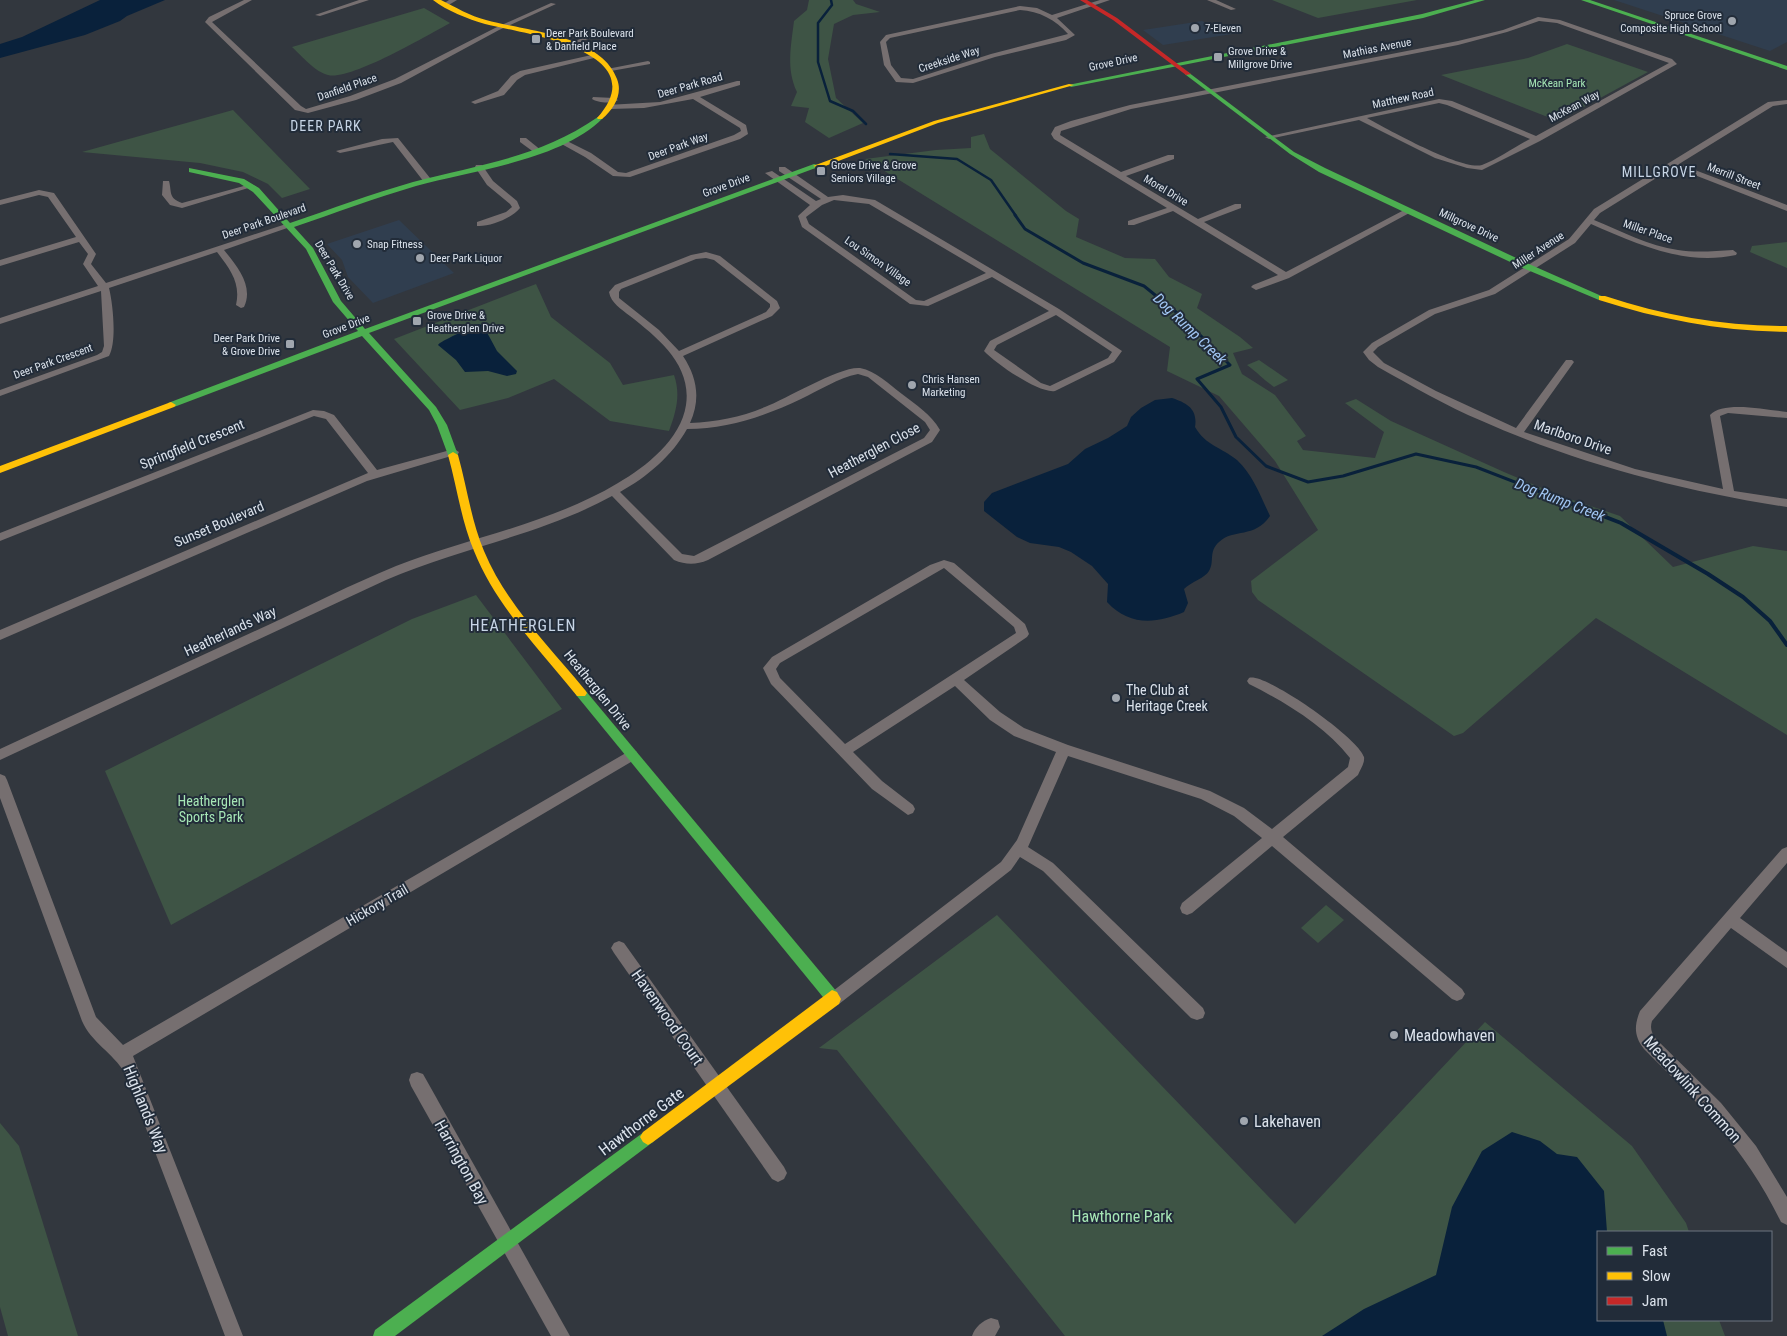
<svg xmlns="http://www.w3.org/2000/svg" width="1787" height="1336" viewBox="0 0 1787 1336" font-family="'Roboto Condensed',sans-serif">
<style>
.built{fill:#303e4f}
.green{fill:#3e5445}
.water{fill:#09213b}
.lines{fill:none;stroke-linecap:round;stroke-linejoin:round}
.stream-far2{stroke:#09213b;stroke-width:2.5}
.stream-far1{stroke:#09213b;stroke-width:3}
.stream{stroke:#09213b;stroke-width:4}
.street{fill:#766f70;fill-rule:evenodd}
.fast{fill:#4caf50;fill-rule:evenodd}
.slow{fill:#ffc107;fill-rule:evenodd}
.jam{fill:#c62828;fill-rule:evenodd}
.poi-dot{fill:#a0a6ae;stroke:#222c39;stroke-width:2}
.labels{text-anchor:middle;stroke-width:4;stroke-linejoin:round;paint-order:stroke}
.far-poi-label{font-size:11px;fill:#dbe2eb;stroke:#222c39;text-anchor:start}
.far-street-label{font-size:11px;fill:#dbe2eb;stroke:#222c39}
.far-park-label{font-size:11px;fill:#a6e6b5;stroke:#222c39}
.far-quarter-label{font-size:14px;letter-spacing:1px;fill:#c7d5e6;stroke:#222c39}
.street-label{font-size:14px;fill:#dbe2eb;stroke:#222c39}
.poi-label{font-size:14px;fill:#dbe2eb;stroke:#222c39;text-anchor:start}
.park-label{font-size:14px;fill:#a6e6b5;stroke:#222c39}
.water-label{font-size:15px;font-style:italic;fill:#a2c7f4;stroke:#222c39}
.quarter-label{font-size:16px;letter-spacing:1px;fill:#c7d5e6;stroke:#222c39}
.near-street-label{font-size:16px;fill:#dbe2eb;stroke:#222c39}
.near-poi-label{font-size:16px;fill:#dbe2eb;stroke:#222c39;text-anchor:start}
.near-park-label{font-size:16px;fill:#a6e6b5;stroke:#222c39}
</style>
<rect width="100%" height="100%" fill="#32373e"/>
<g class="built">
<path d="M1614,0H1787V42L1770,51Z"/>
<path d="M1202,21L1232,34L1163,45L1143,30Z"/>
<path d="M399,220L454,273L373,303L348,277L342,260L327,244Z"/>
</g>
<g class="green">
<path d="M809,0H853L856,4L880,12L853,15L834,24L828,59L836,98L863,123L829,138L805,122L809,108L791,106L797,92C786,69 791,46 794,21L807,10Z"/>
<path d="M1272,0H1417L1318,18Z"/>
<path d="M424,8L450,23C428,35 350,81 328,75C315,72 302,56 292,47Z"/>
<path d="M1567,44L1648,72L1558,121L1441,75L1528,58Z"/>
<path d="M233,110L310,189L282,198L268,184L243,172L200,163L82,152Z"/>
<path d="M984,134L990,149L1066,211L1079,219L1076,237L1125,258L1155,259L1169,277L1202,294L1197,308L1240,337L1253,348L1233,353L1242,374L1275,395L1306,436L1297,441L1303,450L1375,458L1384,432L1345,403L1356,399L1391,421L1504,472L1561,496L1620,516L1673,567L1753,546L1787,551V735L1596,618L1463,733L1454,736L1258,600L1252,592L1251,581L1318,530L1275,461L1219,396L1167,371L1170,347L865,159L936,150L971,148V137Z"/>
<path d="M1787,242V268L1750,252L1752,246Z"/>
<path d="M536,284L551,317L610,363L623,385L674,375C681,395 676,412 669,431L610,421L554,379L508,398L460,410L394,339Z"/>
<path d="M1259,360L1288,380L1274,387C1264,380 1258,373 1247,365Z"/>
<path d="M476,595L562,709L171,925L105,771L412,619Z"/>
<path d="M1326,905L1344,920L1318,943L1301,928Z"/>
<path d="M997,915L1295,1224L1485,1022L1632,1146L1686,1223L1689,1232H1598V1320H1719L1725,1336H1065L837,1050L819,1048Z"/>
<path d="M0,1123L19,1146L78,1336H8L0,1307Z"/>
</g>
<g class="water">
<path d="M100,0H165L127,16L120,21L85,35L0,58V44L22,37Z"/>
<path d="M478,324L483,325L497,351L517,371L516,374L507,376L488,371L465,372L456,360L438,345C440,341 471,328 478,324Z"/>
<path d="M1172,398C1187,403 1198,409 1195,427C1206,446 1221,447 1237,460C1253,475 1261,497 1270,516C1254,539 1234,528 1219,542C1208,552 1215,561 1209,571C1205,578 1191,582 1184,589L1188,603L1184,612C1156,624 1129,626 1107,602L1108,584L1092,566L1071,552L1059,547L1030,543L1017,537L984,511V502L992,493L1068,464L1085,449L1108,438L1127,426L1131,417L1141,408L1155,400Z"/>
<path d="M1512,1132L1540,1141L1557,1154L1577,1157L1604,1191L1607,1232H1598V1320H1663L1667,1336H1322L1364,1309L1436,1275L1452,1207L1482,1151Z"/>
</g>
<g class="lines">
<g class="stream-far2">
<path d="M831,0L832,5L818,23V62L830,101L853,111L866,124"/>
<path d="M890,154L957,159L991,180L1016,216"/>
</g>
<path class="stream-far1" d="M1015,215L1025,229L1083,263L1144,286L1181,316L1230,365L1197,379L1221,407L1236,437L1266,466L1308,482L1343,476L1416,454L1476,467L1553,497"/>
<path class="stream" d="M1549,495L1621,523L1708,574L1743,597L1770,621L1787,645"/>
<g class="street">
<path d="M244,0H252L212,22L301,106L306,109L350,96L395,79L495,28L551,3L556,4L499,30L401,83L356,100L308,113L295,110L205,22L209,17Z"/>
<path d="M359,0H369L320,16L315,15Z"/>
<path d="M449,0H457L447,6H443V4Z"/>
<path d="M1100,0H1110L1057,18L1075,35L1066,40L995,57L913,83L896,82L884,65L880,42L886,35L1020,6L1037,8L1052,15ZM1020,10C1039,11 1056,20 1068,34L991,54L913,79L901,78L891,65L886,42L890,38Z"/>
<path d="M1207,0H1216L1236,9L1231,10Z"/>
<path d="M1538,17L1560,20L1672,59L1677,64L1540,141L1482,170L1467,168L1435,158L1359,120L1269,139L1265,137L1439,99L1452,101L1536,136L1669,63L1557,23L1539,21L1507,32L1458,45L1131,109L1061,131L1060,135L1121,172L1168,155H1174V159L1126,176L1198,219L1235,204H1241V208L1204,222L1286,272L1406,209L1413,211L1289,278L1256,290L1251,287L1253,285L1278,275L1173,211L1134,225H1128V221L1167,208L1054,139L1051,134L1055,127L1071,121L1130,105L1458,41L1503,30ZM1439,103L1447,105L1530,139C1516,146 1497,160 1482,165C1462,171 1387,129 1367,118Z"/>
<path d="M602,29L605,31L604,32L574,45L569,44Z"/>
<path d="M596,54L598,55V57L525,75L517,80L504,95L475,104L471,102L498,91L511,76L520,71Z"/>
<path d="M648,61L650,62V64L611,71L607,69Z"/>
<path d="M737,81H740V85L700,97L746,125L748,134L740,139L630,177L613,176L585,157L558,142L565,140L591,153L618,172L626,173L734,135L741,131L740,128L693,99L644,108L610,109H607V105L660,102Z"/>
<path d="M593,97L614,98L618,100C612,104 598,103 592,99Z"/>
<path d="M1787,100V104L1773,106L1679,164L1787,205V211L1674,167L1600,213L1594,220C1621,231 1649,246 1678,250C1696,253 1715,251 1733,250L1737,253L1736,255C1684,266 1637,244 1591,224L1575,243L1495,294L1435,314L1378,347L1373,352L1384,363L1436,391L1516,428L1566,360H1572L1574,362L1524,432L1635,469L1723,489L1710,415C1723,400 1768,410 1787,412V418L1728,413L1720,416L1734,491L1787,499V507C1682,491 1579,464 1482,421C1446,406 1412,386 1378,367L1369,360L1363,352L1372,343L1429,310L1489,290L1569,239L1594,209L1768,102Z"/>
<path d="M398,138L430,178V182H424L393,142L340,153L336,151L382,139Z"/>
<path d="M520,138H526L542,151L535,153L520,142Z"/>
<path d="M476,165H482L493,181L517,201L520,208C512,218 490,227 477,226V222L506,212L512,207L510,204L487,185L475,167Z"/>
<path d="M779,167H785L828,197L843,195L875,200L1059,309L1122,351L1114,362L1055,391C1039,394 995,363 984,351L990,341L1049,311L992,277L928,306L910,304L802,227L798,216L810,205L765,173L772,171L816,201L821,199L779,171ZM834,200L869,204L986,273L924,301L916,300L809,224L806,217L822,205ZM1056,315L1112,352L1108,358L1050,386L1041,383L994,350L997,345Z"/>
<path d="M163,181H169C172,192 168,198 182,203L251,184L255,186L182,208L170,205L162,195Z"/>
<path d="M39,190L54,193L96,254L91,264L106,283L286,224L293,226L224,250C237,266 254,286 244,307L241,308L236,305C241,283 230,269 217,252L109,288C113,304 117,342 109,356L0,396V390L97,355L102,352L104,346L101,291L0,324V318L98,286L83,264L88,254L79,242L0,266V260L76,237L48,197L39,195L0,205V200Z"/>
<path d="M706,252L720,256L777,301L780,308L772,316L683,356C697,377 701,399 690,423C716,422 741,417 765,407C786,399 840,366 860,368C876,371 889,384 902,394C916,405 931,414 940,430L932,442L708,560C696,565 686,565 674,560L612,496C541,535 460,548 386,580L0,760V749C89,708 177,667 266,626C309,606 352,584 396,566C470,537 550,524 618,483C646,467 681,439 686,405C692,365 658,338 630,316C621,309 611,303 609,292L615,285L691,255ZM706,258L714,260L770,304V307L766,312L679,351L659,330L619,298V292L621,289L696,259ZM858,374L868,377L925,422L930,430L924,438L694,556L682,554L620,492C647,477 672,456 687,429C728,429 765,416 801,399C820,390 838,378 858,374Z"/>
<path d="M313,410L324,411L334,415L377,470L454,449L459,452L458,454L367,481L0,640V630L368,473L326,419L314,416L0,541V533Z"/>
<path d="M944,560L954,563L1025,624L1029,634L1027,637L964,680L1000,712L1024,728L1068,745L1210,791L1244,808L1272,829L1348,767L1350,758C1325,726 1285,702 1249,684L1247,681L1249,678C1265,672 1359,738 1364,757C1365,763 1360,770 1358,775L1283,837L1462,989L1465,994L1462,999L1457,1001L1452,999L1272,846L1192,913L1187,915L1182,913L1180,908L1182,903L1262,838L1234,816L1201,799L1068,756L1028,847L1053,863L1203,1008L1205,1013L1203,1018L1197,1020L1191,1018L1043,871L1020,857L1011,870L839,1004L834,1006L829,1004L826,999L829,994L1001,862L1017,840L1056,752L1014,736L990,720L955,686L853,752L882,781L913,805L915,809L913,813L908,815L872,789L771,684L763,668L772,657L930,565ZM944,568L1014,627L1016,633L845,744L780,678L776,669L780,663Z"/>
<path d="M631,750L636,751L638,755L636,759L133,1056L243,1336H225L125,1073C113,1053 91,1042 82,1021L0,798V774L5,776L7,780L96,1017L123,1045Z"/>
<path d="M1787,847V863L1740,918L1787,952V968L1731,928L1652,1021C1650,1028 1651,1032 1656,1039L1721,1103L1756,1146L1787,1197V1225L1781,1222C1745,1148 1701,1106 1644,1049C1634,1036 1634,1026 1640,1011L1782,849Z"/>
<path d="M619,941L624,943L784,1167L787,1173L784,1179L778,1182L772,1179L614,953L611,948L614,943Z"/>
<path d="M417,1072L423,1074L570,1336H551L411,1086L409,1080L411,1074Z"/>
<path d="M991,1318L998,1320L1000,1327L995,1336H972C975,1327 982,1321 991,1318Z"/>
</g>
<g class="fast">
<path d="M1475,0H1485L1423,18L1071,87L1068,85L1422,14Z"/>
<path d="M1581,0H1590L1787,66V70Z"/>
<path d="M1188,72L1294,152L1325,168L1529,264L1606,298L1599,300L1523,268L1319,172L1290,154L1186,75L1185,74Z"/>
<path d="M598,117L603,118C560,161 473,170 416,186C375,198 335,213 294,227L313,248L341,301L365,329L814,164L821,166L369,333L436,407L447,425L458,455L456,457H450L448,455L437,425L429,410L362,336L174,407H168V403L358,331L333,302L306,249L253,192L239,183L189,172V168L244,179L259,188L290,223C331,209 371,194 413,182C481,164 538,158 598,117Z"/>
<path d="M581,689L585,690L837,992L839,997L837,1002L832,1004L827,1002L577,696L575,693L577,690Z"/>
<path d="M648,1129L653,1132L656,1137L653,1142L395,1336H373L375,1330Z"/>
</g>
<g class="slow">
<path d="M433,0H441C455,7 470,16 486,20C525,31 601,35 617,79C623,94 614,109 602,119H598L597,118C657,51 525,34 485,24C468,19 447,11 433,0Z"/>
<path d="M1069,84L1074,85L938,123L820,168L813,166L934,121Z"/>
<path d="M1599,296H1605C1665,316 1724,326 1787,326V332C1722,331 1661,320 1599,300Z"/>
<path d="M171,402L176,405L174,407L0,473V466Z"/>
<path d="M453,452L458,455C467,487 471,520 484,551C506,604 549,646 585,690L587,693L585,696H577C540,650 496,606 474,551C461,520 457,487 448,455Z"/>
<path d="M832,990L837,992L841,999L839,1004L653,1142L648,1145L643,1142L640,1137L643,1132Z"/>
</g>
<path class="jam" d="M1080,0H1087L1117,18L1191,74L1186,75L1113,20Z"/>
</g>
<g class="poi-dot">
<circle cx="1732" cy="21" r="5"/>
<circle cx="1195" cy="28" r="5"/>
<rect x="531" y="34" width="10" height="10" rx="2.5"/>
<rect x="1213" y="52" width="10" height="10" rx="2.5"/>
<rect x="816" y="166" width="10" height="10" rx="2.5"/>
<circle cx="357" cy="244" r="5"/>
<circle cx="420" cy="258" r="5"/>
<rect x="412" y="316" width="10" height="10" rx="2.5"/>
<rect x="285" y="339" width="10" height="10" rx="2.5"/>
<circle cx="912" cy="385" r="5"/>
<circle cx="1116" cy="698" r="5"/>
<circle cx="1394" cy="1035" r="5"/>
<circle cx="1244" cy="1121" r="5"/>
</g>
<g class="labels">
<g class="far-poi-label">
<text x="1722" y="19" text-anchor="end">Spruce Grove<tspan x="1722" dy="13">Composite High School</tspan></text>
<text x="1205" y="32">7-Eleven</text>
<text x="546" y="37">Deer Park Boulevard<tspan x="546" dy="13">&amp; Danfield Place</tspan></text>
<text x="1228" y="55">Grove Drive &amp;<tspan x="1228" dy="13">Millgrove Drive</tspan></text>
<text x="831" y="169">Grove Drive &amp; Grove<tspan x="831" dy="13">Seniors Village</tspan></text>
<text x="367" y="248">Snap Fitness</text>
<text x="430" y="262">Deer Park Liquor</text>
<text x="427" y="319">Grove Drive &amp;<tspan x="427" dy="13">Heatherglen Drive</tspan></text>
<text x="280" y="342" text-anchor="end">Deer Park Drive<tspan x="280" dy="13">&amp; Grove Drive</tspan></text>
<text x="922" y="383">Chris Hansen<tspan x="922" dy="13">Marketing</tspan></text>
</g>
<g class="far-street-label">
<text transform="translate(1377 48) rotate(-11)" y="4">Mathias Avenue</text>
<text transform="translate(949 59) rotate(-18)" y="4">Creekside Way</text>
<text transform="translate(1113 62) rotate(-12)" y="4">Grove Drive</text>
<text transform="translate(690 85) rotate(-16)" y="4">Deer Park Road</text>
<text transform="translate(347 87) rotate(-19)" y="4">Danfield Place</text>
<text transform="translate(1403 98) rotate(-12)" y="4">Matthew Road</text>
<text transform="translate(1574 106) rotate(-28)" y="4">McKean Way</text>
<text transform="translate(678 146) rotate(-20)" y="4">Deer Park Way</text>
<text transform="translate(1734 176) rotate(21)" y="4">Merrill Street</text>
<text transform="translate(726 185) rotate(-20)" y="4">Grove Drive</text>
<text transform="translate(1166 190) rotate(31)" y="4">Morel Drive</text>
<text transform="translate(264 221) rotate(-19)" y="4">Deer Park Boulevard</text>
<text transform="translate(1469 225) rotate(25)" y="4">Millgrove Drive</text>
<text transform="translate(1648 231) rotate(19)" y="4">Miller Place</text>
<text transform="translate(1538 250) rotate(-33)" y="4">Miller Avenue</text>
<text transform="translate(878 261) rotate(35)" y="4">Lou Simon Village</text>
<text transform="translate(335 270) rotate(59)" y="4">Deer Park Drive</text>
<text transform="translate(346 326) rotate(-21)" y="4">Grove Drive</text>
<text transform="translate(53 361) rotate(-20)" y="4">Deer Park Crescent</text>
</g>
<g class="far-park-label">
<text x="1557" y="87">McKean Park</text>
</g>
<g class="far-quarter-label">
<text x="326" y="131">DEER PARK</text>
<text x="1659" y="177">MILLGROVE</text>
</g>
<g class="street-label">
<text transform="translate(1573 437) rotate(19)" y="5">Marlboro Drive</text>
<text transform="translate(192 444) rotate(-22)" y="5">Springfield Crescent</text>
<text transform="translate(874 450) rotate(-28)" y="5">Heatherglen Close</text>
<text transform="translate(219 524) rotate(-23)" y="5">Sunset Boulevard</text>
<text transform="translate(230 631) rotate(-25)" y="5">Heatherlands Way</text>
<text transform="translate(598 690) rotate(51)" y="5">Heatherglen Drive</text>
<text transform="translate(377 905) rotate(-30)" y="5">Hickory Trail</text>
</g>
<g class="poi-label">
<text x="1126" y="695">The Club at<tspan x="1126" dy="16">Heritage Creek</tspan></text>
</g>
<g class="park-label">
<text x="211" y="806">Heatherglen<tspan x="211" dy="16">Sports Park</tspan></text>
</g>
<g class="water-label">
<text transform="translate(1190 329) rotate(44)" y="5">Dog Rump Creek</text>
<text transform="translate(1560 500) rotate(21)" y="5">Dog Rump Creek</text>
</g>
<g class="quarter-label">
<text x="523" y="631">HEATHERGLEN</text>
</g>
<g class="near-street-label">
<text transform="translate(668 1017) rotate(55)" y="6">Havenwood Court</text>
<text transform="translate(1693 1089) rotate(48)" y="6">Meadowlink Common</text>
<text transform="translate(146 1109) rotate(68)" y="6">Highlands Way</text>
<text transform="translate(641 1121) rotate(-37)" y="6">Hawthorne Gate</text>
<text transform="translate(462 1162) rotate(61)" y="6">Harrington Bay</text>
</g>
<g class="near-poi-label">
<text x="1404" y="1041">Meadowhaven</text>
<text x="1254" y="1127">Lakehaven</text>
</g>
<g class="near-park-label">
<text x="1122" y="1222">Hawthorne Park</text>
</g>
</g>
<rect x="1597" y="1231" width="175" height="90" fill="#222c39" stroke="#6c7580"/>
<rect x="1607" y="1247" width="25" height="8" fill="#4caf50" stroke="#6c7580"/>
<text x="1642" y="1256" font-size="15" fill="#dbe2eb">Fast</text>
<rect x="1607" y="1272" width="25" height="8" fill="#ffc107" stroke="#6c7580"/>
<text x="1642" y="1281" font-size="15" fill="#dbe2eb">Slow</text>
<rect x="1607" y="1297" width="25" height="8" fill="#c62828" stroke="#6c7580"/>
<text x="1642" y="1306" font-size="15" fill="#dbe2eb">Jam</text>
</svg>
